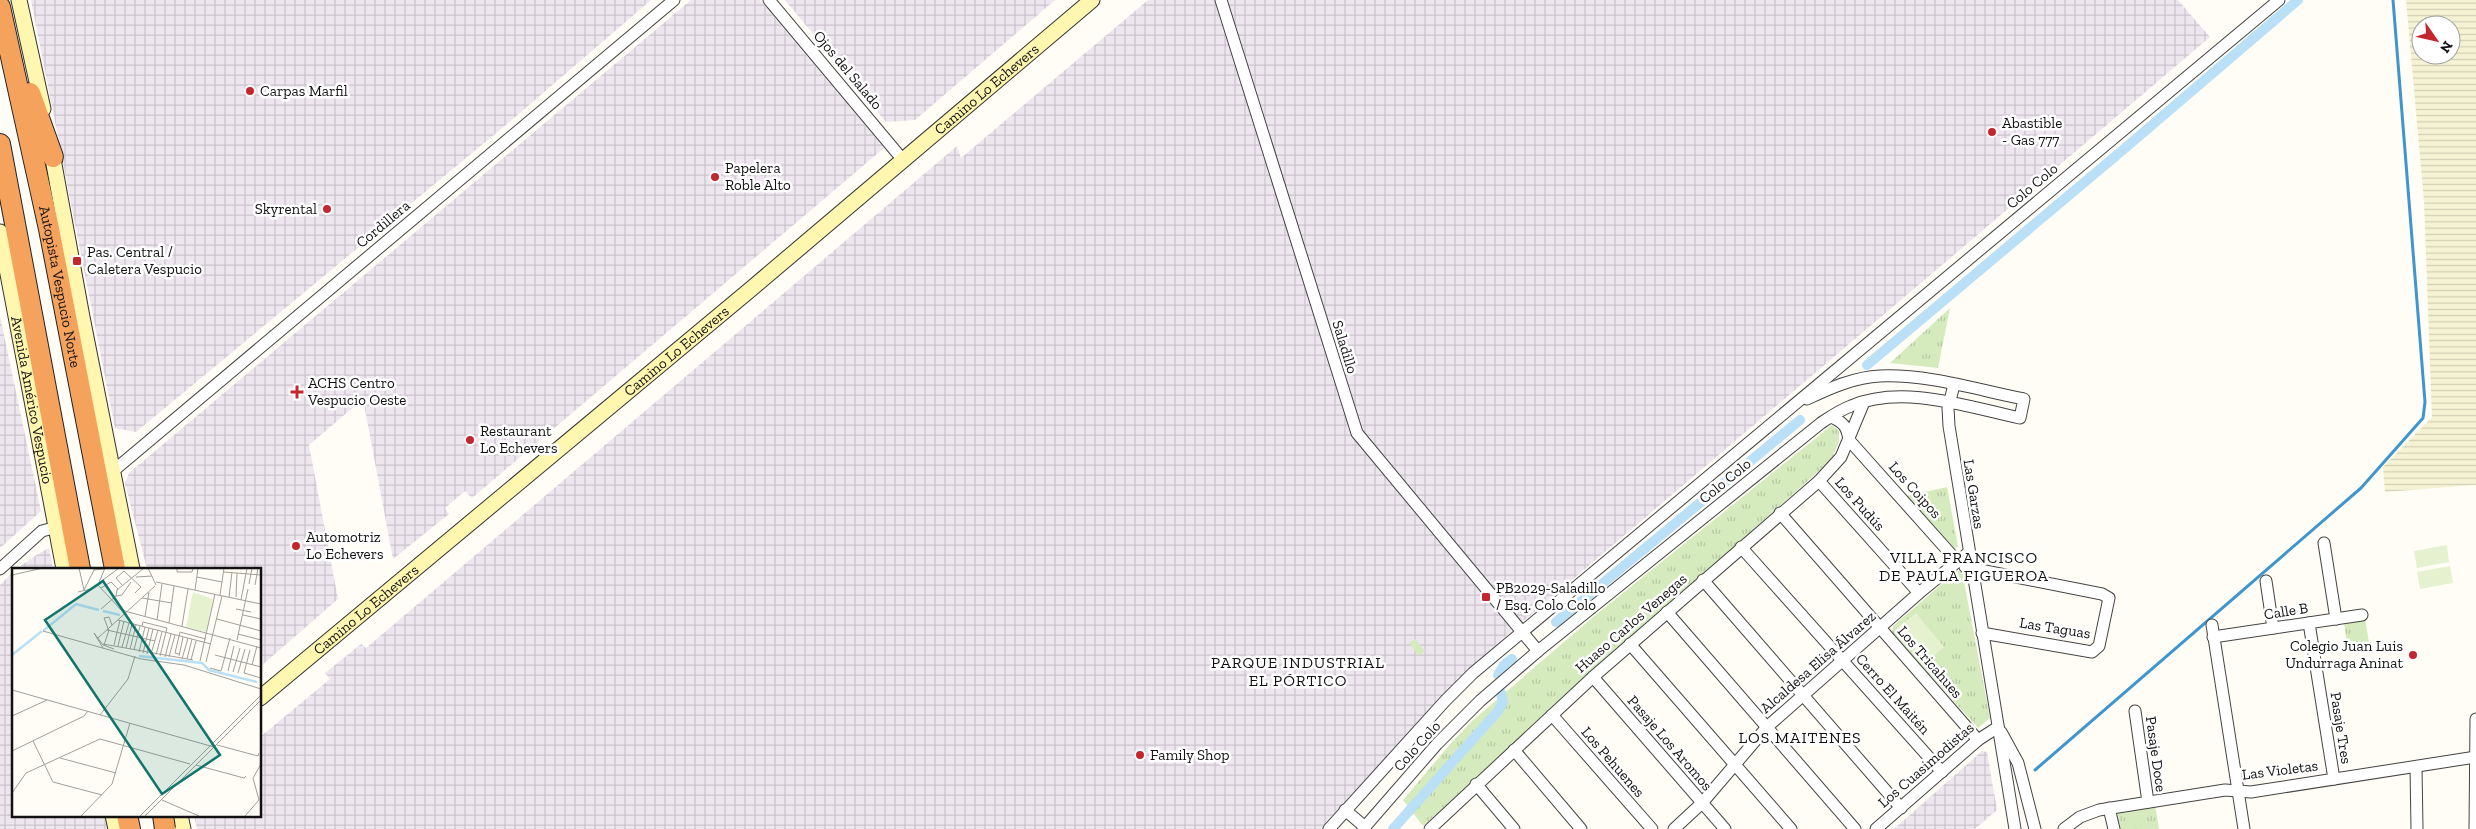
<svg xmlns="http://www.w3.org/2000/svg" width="2476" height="829" viewBox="0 0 2476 829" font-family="'Zilla Slab',serif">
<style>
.industrial{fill:url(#industrial-grid)}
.farmland{fill:url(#farmland-rules);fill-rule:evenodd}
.grass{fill:url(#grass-tufts)}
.pitch{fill:#e6f2cf}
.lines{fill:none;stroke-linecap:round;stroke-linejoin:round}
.stream{stroke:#3f96cf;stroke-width:3}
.canal{stroke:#b9e0f7;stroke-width:10}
.street-casing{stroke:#444;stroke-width:13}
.secondary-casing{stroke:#333;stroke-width:17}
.highway-casing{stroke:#222;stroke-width:22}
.street{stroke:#fff;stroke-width:11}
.secondary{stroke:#fff6b0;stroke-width:15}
.highway{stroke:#f5a25d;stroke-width:20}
.highway-bridge-casing{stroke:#222;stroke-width:22;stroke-linecap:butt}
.highway-bridge{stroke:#f5a25d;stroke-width:20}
.poi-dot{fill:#c4262e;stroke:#fff;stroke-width:2}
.labels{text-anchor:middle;stroke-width:5;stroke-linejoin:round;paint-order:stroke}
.street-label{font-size:15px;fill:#111;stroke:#fff}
.poi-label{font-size:15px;fill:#111;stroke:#fff;text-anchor:start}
.neighbourhood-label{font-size:16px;letter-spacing:1px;fill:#111;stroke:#fff}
.inset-river{fill:none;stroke:#b9e0f7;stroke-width:2.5}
.inset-road{fill:none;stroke:#a09f9a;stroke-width:1}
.view{fill:#0f766e;fill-opacity:0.15;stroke:#0f766e;stroke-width:2.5}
.inset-edge{fill:none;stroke:#111;stroke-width:2.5}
</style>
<defs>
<pattern id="industrial-grid" width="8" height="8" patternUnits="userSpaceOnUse" patternTransform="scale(1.25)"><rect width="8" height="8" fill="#eee6ef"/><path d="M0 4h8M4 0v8" fill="none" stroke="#cbc4cc"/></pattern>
<pattern id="farmland-rules" width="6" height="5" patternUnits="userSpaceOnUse" patternTransform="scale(1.25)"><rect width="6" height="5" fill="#f6f3d4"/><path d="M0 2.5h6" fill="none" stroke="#d2cfb5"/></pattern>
<pattern id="grass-tufts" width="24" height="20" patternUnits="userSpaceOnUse" patternTransform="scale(1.25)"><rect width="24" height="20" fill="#d5ebbd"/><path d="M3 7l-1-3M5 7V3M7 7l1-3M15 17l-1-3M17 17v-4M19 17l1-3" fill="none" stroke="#b6c8a1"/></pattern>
</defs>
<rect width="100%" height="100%" fill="#fffdf5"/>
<g class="industrial">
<path d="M31,0H651L507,124L136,432L115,428Z"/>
<path d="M691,0H760L884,148L472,498L465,491L445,508L449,514L393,559L363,399L309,445L338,599L260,667V569H147L125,483L129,473Z"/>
<path d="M785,0H1055L915,120L886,122Z"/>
<path d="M1148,0H2178L2210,37L1506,636L1330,829H197L194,815H260V737L330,679L325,673L361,644L366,648L957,146L961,158Z"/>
<path d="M0,316L41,511L0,548Z"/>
<path d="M49,548L53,569H16L38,554Z"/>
<path d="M14,571V815H105L108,829H0V585Z"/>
<path d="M1982,751L1987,752L1997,810L1975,829H1894Z"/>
</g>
<path class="farmland" d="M2406,0H2476V485L2385,492L2383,467L2432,417L2424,201ZM2421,25H2451V55H2421Z"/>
<g class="grass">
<path d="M1950,308L1938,368L1890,363Z"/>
<path d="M1832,425L1839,431V442L1831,460L1423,826L1403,800L1452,742L1472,721L1592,618Z"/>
<path d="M1947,487L1958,546L1955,549L1907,496Z"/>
<path d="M1957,571H1962L1990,718L1978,728L1892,633L1893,626Z"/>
<path d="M2365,618L2370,649L2348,652L2344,622Z"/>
<path d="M1415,639L1425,651L1419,656L1409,643Z"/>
<path d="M2155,805L2159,829H2120L2117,810Z"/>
</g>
<g class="pitch">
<path d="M2447,545L2449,562L2417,568L2414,551Z"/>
<path d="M2450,566L2453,583L2420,589L2417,572Z"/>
<path d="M1916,613L1944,647L1926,662L1897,628Z"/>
</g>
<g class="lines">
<path class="stream" d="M2035,770L2361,488L2423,418L2425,402L2393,0"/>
<g class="canal">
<path d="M1867,365L2124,149L2298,0"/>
<path d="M1556,622L1800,420"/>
<path d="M1498,675L1504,665L1512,659"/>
<path d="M1393,829L1498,711L1503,702L1501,693"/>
</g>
<defs>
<g id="street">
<path d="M769,0L903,160"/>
<path d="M1221,0L1357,433L1538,651"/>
<path d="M1954,385L1948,408L1949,426L2015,829"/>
<path d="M1831,417C1843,422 1847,426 1849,440"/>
<path d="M1849,440L1957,561"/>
<path d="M112,472L674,0"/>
<path d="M1819,481L1919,593"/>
<path d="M1780,513L1978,740"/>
<path d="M2324,543L2336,619"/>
<path d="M1741,547L1942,772"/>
<path d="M1965,567L2102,594L2109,598L2099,646L2092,652L1982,633"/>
<path d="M0,569L42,531L57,527"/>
<path d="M1703,580L1901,808"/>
<path d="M2266,581L2273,628"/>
<path d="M1667,612L1855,829"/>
<path d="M2309,623L2334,779"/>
<path d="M2212,625L2244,829"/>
<path d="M2213,637L2362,615"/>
<path d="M1630,644L1791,829"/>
<path d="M1593,677L1725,829"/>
<path d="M2135,711L2148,802"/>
<path d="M1552,715L1652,829"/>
<path d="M2001,732L2018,763L2035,829"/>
<path d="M1514,750L1581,829"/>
<path d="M2416,767L2417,829"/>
<path d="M1476,784L1514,829"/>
<path d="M2109,808L2114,829"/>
<path d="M1345,810L1365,827"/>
<path d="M1329,829L1445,701L1473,673L2279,0"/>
<path d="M1363,829L1437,744L1480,701L1538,651L1821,423C1830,417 1840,410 1851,406C1903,384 1968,407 2020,418L2024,399C1978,390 1928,374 1880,376C1855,377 1830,388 1807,399"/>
<path d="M1430,829L1593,677L1819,481L1841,457L1864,402"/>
<path d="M1674,829L1702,803L1767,727L1919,593L1968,553"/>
<path d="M1876,829L1978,740L1998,727"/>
<path d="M2064,829L2080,817L2099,810L2225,790L2251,792L2476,757"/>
<path d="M2475,829L2476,719"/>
</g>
<g id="secondary">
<path d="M19,0L43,109"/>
<path d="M51,148L82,317L132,569"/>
<path id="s1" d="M0,232L64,569"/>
<path id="s2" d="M260,698L751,289L1092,0"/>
<path d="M113,815L116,829"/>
<path d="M180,815L183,829"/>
</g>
<g id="highway">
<path id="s3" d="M0,7L49,229L115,569"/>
<path d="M30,93L53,157"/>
<path d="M0,144L80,569"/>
<path d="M127,815L130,829"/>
</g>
</defs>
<use href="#street" class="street-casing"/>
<use href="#secondary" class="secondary-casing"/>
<use href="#highway" class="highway-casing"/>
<use href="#street" class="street"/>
<use href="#secondary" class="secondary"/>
<use href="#highway" class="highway"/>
<defs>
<path id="highway-bridge" d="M163,815L165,829"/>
</defs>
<use href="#highway-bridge" class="highway-bridge-casing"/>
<use href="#highway-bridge" class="highway-bridge"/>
</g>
<g class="poi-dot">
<circle cx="250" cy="91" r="5"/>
<circle cx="1992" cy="132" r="5"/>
<circle cx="715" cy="177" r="5"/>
<circle cx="327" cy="209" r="5"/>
<rect x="72" y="256" width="10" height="10" rx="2.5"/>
<path d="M294.5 384.5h5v5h5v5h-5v5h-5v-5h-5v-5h5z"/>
<circle cx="470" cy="440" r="5"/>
<circle cx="296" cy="546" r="5"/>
<rect x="1481" y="592" width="10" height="10" rx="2.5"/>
<circle cx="2413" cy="655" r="5"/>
<circle cx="1140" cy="755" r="5"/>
</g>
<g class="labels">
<g class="street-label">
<text transform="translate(848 70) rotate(50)" y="5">Ojos del Salado</text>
<text dy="5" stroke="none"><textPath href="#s2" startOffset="948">Camino Lo Echevers</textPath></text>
<text transform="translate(2032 186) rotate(-40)" y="5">Colo Colo</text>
<text transform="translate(383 224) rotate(-40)" y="5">Cordillera</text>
<text dy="5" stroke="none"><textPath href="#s3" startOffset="286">Autopista Vespucio Norte</textPath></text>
<text transform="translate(1345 347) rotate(73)" y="5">Saladillo</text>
<text dy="5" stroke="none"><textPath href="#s2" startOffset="542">Camino Lo Echevers</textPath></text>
<text dy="5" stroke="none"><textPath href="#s1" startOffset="171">Avenida Américo Vespucio</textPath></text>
<text transform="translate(1725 481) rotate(-39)" y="5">Colo Colo</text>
<text transform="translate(1915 490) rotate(48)" y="5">Los Coipos</text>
<text transform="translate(1974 494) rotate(81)" y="5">Las Garzas</text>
<text transform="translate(1860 504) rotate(48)" y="5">Los Pudús</text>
<text dy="5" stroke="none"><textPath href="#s2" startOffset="138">Camino Lo Echevers</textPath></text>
<text transform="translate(2286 611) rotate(-9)" y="5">Calle B</text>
<text transform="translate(1631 623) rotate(-41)" y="5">Huaso Carlos Venegas</text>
<text transform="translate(2055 628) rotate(9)" y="5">Las Taguas</text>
<text transform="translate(1818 662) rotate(-41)" y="5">Alcaldesa Elisa Álvarez</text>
<text transform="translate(1930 662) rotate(49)" y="5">Los Tricahues</text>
<text transform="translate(1893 694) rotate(48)" y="5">Cerro El Maitén</text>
<text transform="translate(2341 728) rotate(81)" y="5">Pasaje Tres</text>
<text transform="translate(1670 743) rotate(49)" y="5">Pasaje Los Aromos</text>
<text transform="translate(1417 746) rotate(-48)" y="5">Colo Colo</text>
<text transform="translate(2156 754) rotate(82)" y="5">Pasaje Doce</text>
<text transform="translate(1613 762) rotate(49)" y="5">Los Pehuenes</text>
<text transform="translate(1926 765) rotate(-41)" y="5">Los Cuasimodistas</text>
<text transform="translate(2280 770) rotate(-7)" y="5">Las Violetas</text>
</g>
<g class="poi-label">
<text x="260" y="96">Carpas Marfil</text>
<text x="2002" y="128">Abastible<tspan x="2002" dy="17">- Gas 777</tspan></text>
<text x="725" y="173">Papelera<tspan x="725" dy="17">Roble Alto</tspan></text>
<text x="317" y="214" text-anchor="end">Skyrental</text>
<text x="87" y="257">Pas. Central /<tspan x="87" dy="17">Caletera Vespucio</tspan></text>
<text x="308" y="388">ACHS Centro<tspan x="308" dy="17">Vespucio Oeste</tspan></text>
<text x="480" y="436">Restaurant<tspan x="480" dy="17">Lo Echevers</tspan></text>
<text x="306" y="542">Automotriz<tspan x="306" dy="17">Lo Echevers</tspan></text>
<text x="1496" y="593">PB2029-Saladillo<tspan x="1496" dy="17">/ Esq. Colo Colo</tspan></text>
<text x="2403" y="651" text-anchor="end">Colegio Juan Luis<tspan x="2403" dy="17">Undurraga Aninat</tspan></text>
<text x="1150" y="760">Family Shop</text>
</g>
<g class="neighbourhood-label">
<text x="1964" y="563">VILLA FRANCISCO<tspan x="1964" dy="18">DE PAULA FIGUEROA</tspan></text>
<text x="1298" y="668">PARQUE INDUSTRIAL<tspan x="1298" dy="18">EL PÓRTICO</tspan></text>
<text x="1800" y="743">LOS MAITENES</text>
</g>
</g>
<g transform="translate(12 568)">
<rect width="249" height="249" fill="#fffdf5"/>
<path d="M181,24L201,31L194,64L174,59Z" fill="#e6f2cf"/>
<path class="inset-river" d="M91,43L108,47M31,63L64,36L87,42M0,87L30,63M127,88L190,95L197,102L245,114"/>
<path class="inset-road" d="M67,0L72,22M93,0L86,17L109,42L249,80M136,0L144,17M165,0V4H180L181,0M82,2L100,0M212,4L249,7M0,7L31,0M124,9L140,8M185,9L210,14M144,14L249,36M237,16L240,0M110,17L104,10L112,3L129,19L123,25M243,17L246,0M89,20L99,14L106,21M72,22L83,0M183,22L186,0M66,24L79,21L107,0M208,27L212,0M104,28L110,27L119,14M217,29L220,4M224,29L225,5M130,30L160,35M229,32L235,0M89,41L104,28L105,22L132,0M224,41L239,44M231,47L249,51M133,48L137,24M205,51L249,63M106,52L199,76M145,52L150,16M157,55L162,18M130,58L131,54L155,60L148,88M170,58L176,21M95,62L143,73M31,63L129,91L172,97L249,121M97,63L92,50L97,49L100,57M226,66L249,72M86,70L143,18M225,72L236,21M91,76L181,92M92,77L97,62M102,77L108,52M106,78L112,53M110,79L117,55M91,80L82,65L91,77L102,81M114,80L120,56M118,81L124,57M122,82L128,58M238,82L232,105L249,110M127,84L133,59M131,85L137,60M135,86L141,61M139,86L146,62M167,86L163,85L168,64L194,71M144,87L150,64M203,87L249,99M167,88L171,69M153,89L159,66M157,89L163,67M170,91L176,70M175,91L180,71M179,92L184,73M188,93L203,26M194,94L210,28M240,97L245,78M198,100L209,103L218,70M216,103L222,78M221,104L228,80M226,105L233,81M0,122L202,179M88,147L116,111L123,88M0,148L35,132M21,173L41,214L90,227M205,177L246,188L247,185M0,183L72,148L76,143M48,190L104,205M184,197L232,210L234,208M0,225L14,205L88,171L178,196M150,232L187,248M69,248L100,216L118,155M128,248L249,127M133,248L249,132M233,248L247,232L241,210L249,196"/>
<path class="view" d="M91,13L208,187L150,226L33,52Z"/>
<rect width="249" height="249" class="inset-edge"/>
</g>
<g transform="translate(2436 40) rotate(124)"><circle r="24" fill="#ffffff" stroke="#a0a0a0"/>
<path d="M0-4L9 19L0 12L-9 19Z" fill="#c4262e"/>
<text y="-8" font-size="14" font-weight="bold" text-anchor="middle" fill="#111111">N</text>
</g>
</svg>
